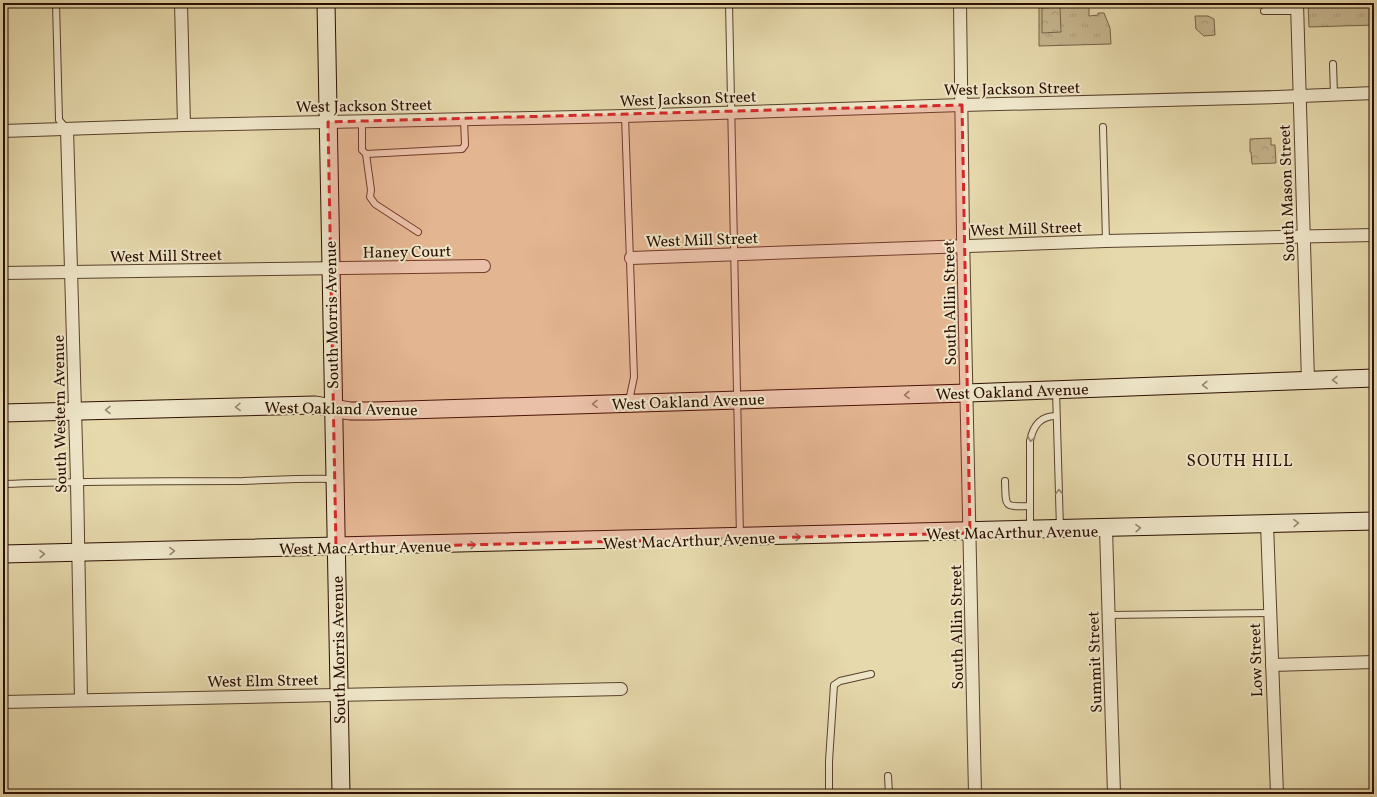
<svg xmlns="http://www.w3.org/2000/svg" width="1377" height="797" viewBox="0 0 1377 797" font-family="Vollkorn,serif">
<style>
.grass{fill:url(#grass-tufts);stroke:#786248}
.park{fill:url(#park-crowns);stroke:#786248}
.lines{fill:none;stroke-linecap:round;stroke-linejoin:round}
.lane-casing{stroke:#59412c;stroke-width:8}
.street-casing{stroke:#59412c;stroke-width:14}
.secondary-casing{stroke:#2a0e01;stroke-width:19}
.lane{stroke:#efe6c9;stroke-width:6}
.street{stroke:#efe6c9;stroke-width:12}
.secondary{stroke:#efe6c9;stroke-width:17}
.oneway{stroke:#96856f}
.marked{fill:#d62828;fill-opacity:0.2;stroke:#d62828;stroke-width:3;stroke-dasharray:8 5;stroke-linejoin:round}
.labels{text-anchor:middle;stroke-width:4;stroke-linejoin:round;paint-order:stroke}
.street-label{font-size:16px;fill:#2a0e01;stroke:#efe6c9}
.neighbourhood-label{font-size:17px;letter-spacing:1px;fill:#2a0e01;stroke:#efe6c9}
</style>
<defs>
<pattern id="grass-tufts" width="24" height="20" patternUnits="userSpaceOnUse"><rect width="24" height="20" fill="#c6b68f"/><path d="M3 7l-1-3M5 7V3M7 7l1-3M15 17l-1-3M17 17v-4M19 17l1-3" fill="none" stroke="#aa9b7a"/></pattern>
<pattern id="park-crowns" width="20" height="18" patternUnits="userSpaceOnUse"><rect width="20" height="18" fill="#c6b68f"/><path d="M2 6a3 3 0 1 1 6 0M12 15a3 3 0 1 1 6 0" fill="none" stroke="#aa9b7a"/></pattern>
</defs>
<rect width="100%" height="100%" fill="#e6d9ac"/>
<filter id="stains"><feTurbulence type="fractalNoise" baseFrequency=".005" numOctaves="4"/><feColorMatrix values="0 0 0 0 .2 0 0 0 0 .09 0 0 0 0 .02 0 0 0 .5 -.17"/></filter>
<radialGradient id="worn" r=".72"><stop offset=".6" stop-color="#630" stop-opacity="0"/><stop offset="1" stop-color="#630" stop-opacity=".3"/></radialGradient>
<g class="grass">
<path d="M1039,3H1089V16L1098,15V13H1104L1110,28L1111,44L1039,46Z"/>
<path d="M1308,3H1374V25L1309,27Z"/>
</g>
<g class="park">
<path d="M1060,7L1061,32L1042,33V8Z"/>
<path d="M1208,16L1214,19L1215,35L1204,36L1196,29L1195,16Z"/>
<path d="M1271,138V145H1275L1276,163L1252,164L1251,152H1250V139Z"/>
</g>
<g class="lines">
<defs>
<g id="lane">
<path d="M56,3L59,120L67,129"/>
<path d="M729,3L740,537"/>
<path d="M1264,11H1297"/>
<path d="M1333,64L1334,95"/>
<path d="M625,116L634,377L629,401"/>
<path d="M362,121V150L366,154L462,149L465,145L464,119"/>
<path d="M1103,127L1106,241"/>
<path d="M366,154L371,190L370,197L375,204L418,232"/>
<path d="M1056,390L1060,529"/>
<path d="M1005,481C1006,507 1003,507 1030,506"/>
<path d="M3,484C83,481 163,481 243,481C274,480 304,478 334,479"/>
<path d="M1030,531V441C1033,426 1040,416 1056,416"/>
<path d="M1109,615L1270,613"/>
<path d="M888,776L889,794"/>
<path d="M829,794V761L834,685L840,681L871,674"/>
</g>
<g id="street">
<path d="M181,3L184,125"/>
<path d="M960,3L963,235L975,794"/>
<path d="M1297,3L1308,381"/>
<path d="M67,129L77,481L81,700"/>
<path d="M3,131L184,125L625,116L962,105L1277,97L1374,93"/>
<path d="M631,258L1106,241L1374,235"/>
<path d="M3,273L484,266"/>
<path d="M1267,524L1277,794"/>
<path d="M1106,529L1114,794"/>
<path d="M1272,665L1374,662"/>
<path d="M3,702L621,689"/>
</g>
<g id="secondary">
<path d="M326,3L341,794"/>
<path d="M3,413L315,405L350,411H374L967,393L1374,378"/>
<path d="M3,554C460,546 917,535 1374,521"/>
</g>
</defs>
<use href="#lane" class="lane-casing"/>
<use href="#street" class="street-casing"/>
<use href="#secondary" class="secondary-casing"/>
<use href="#lane" class="lane"/>
<use href="#street" class="street"/>
<use href="#secondary" class="secondary"/>
</g>
<defs><path id="oneway-chevron" d="M-2-3.5L2.5 0L-2 3.5" fill="none" stroke-width="1.6" stroke-linecap="round" stroke-linejoin="round"/></defs>
<g class="oneway">
<use href="#oneway-chevron" transform="translate(1335 380) rotate(178)"/>
<use href="#oneway-chevron" transform="translate(1205 385) rotate(178)"/>
<use href="#oneway-chevron" transform="translate(907 395) rotate(178)"/>
<use href="#oneway-chevron" transform="translate(595 404) rotate(178)"/>
<use href="#oneway-chevron" transform="translate(238 407) rotate(179)"/>
<use href="#oneway-chevron" transform="translate(108 410) rotate(179)"/>
<use href="#oneway-chevron" transform="translate(1031 439) rotate(100)"/>
<use href="#oneway-chevron" transform="translate(1059 492) rotate(-92)"/>
<use href="#oneway-chevron" transform="translate(1296 523) rotate(-2)"/>
<use href="#oneway-chevron" transform="translate(1138 528) rotate(-2)"/>
<use href="#oneway-chevron" transform="translate(798 537) rotate(-1)"/>
<use href="#oneway-chevron" transform="translate(473 545) rotate(-1)"/>
<use href="#oneway-chevron" transform="translate(172 551) rotate(-1)"/>
<use href="#oneway-chevron" transform="translate(42 554) rotate(-1)"/>
</g>
<path class="marked" d="M962,105L970,533L336,548L328,122Z"/>
<g class="labels">
<g class="street-label">
<text transform="translate(1012 88) rotate(-1)" y="6">West Jackson Street</text>
<text transform="translate(688 98) rotate(-2)" y="6">West Jackson Street</text>
<text transform="translate(364 105) rotate(-1)" y="6">West Jackson Street</text>
<text transform="translate(1286 193) rotate(-92)" y="6">South Mason Street</text>
<text transform="translate(1026 228) rotate(-2)" y="6">West Mill Street</text>
<text transform="translate(702 239) rotate(-2)" y="6">West Mill Street</text>
<text transform="translate(407 251) rotate(-1)" y="6">Haney Court</text>
<text transform="translate(166 255) rotate(-1)" y="6">West Mill Street</text>
<text transform="translate(949 303) rotate(-91)" y="6">South Allin Street</text>
<text transform="translate(331 315) rotate(-91)" y="6">South Morris Avenue</text>
<text transform="translate(1012 391) rotate(-2)" y="6">West Oakland Avenue</text>
<text transform="translate(688 401) rotate(-2)" y="6">West Oakland Avenue</text>
<text transform="translate(341 408) rotate(1)" y="6">West Oakland Avenue</text>
<text transform="translate(59 414) rotate(-91)" y="6">South Western Avenue</text>
<text transform="translate(1012 532) rotate(-1)" y="6">West MacArthur Avenue</text>
<text transform="translate(689 540) rotate(-2)" y="6">West MacArthur Avenue</text>
<text transform="translate(365 547) rotate(-1)" y="6">West MacArthur Avenue</text>
<text transform="translate(956 627) rotate(-91)" y="6">South Allin Street</text>
<text transform="translate(338 650) rotate(-91)" y="6">South Morris Avenue</text>
<text transform="translate(1255 660) rotate(-92)" y="6">Low Street</text>
<text transform="translate(1094 662) rotate(-92)" y="6">Summit Street</text>
<text transform="translate(263 680) rotate(-1)" y="6">West Elm Street</text>
</g>
<g class="neighbourhood-label">
<text x="1240" y="466">SOUTH HILL</text>
</g>
</g>
<rect width="1377" height="797" fill="none" stroke="#e6d9ac" stroke-width="16"/>
<rect x="4" y="4" width="1369" height="789" fill="none" stroke="#2a0e01" stroke-width="2"/>
<rect x="8" y="8" width="1361" height="781" fill="none" stroke="#2a0e01"/>
<rect width="100%" height="100%" filter="url(#stains)"/>
<rect width="100%" height="100%" fill="url(#worn)"/>
</svg>
